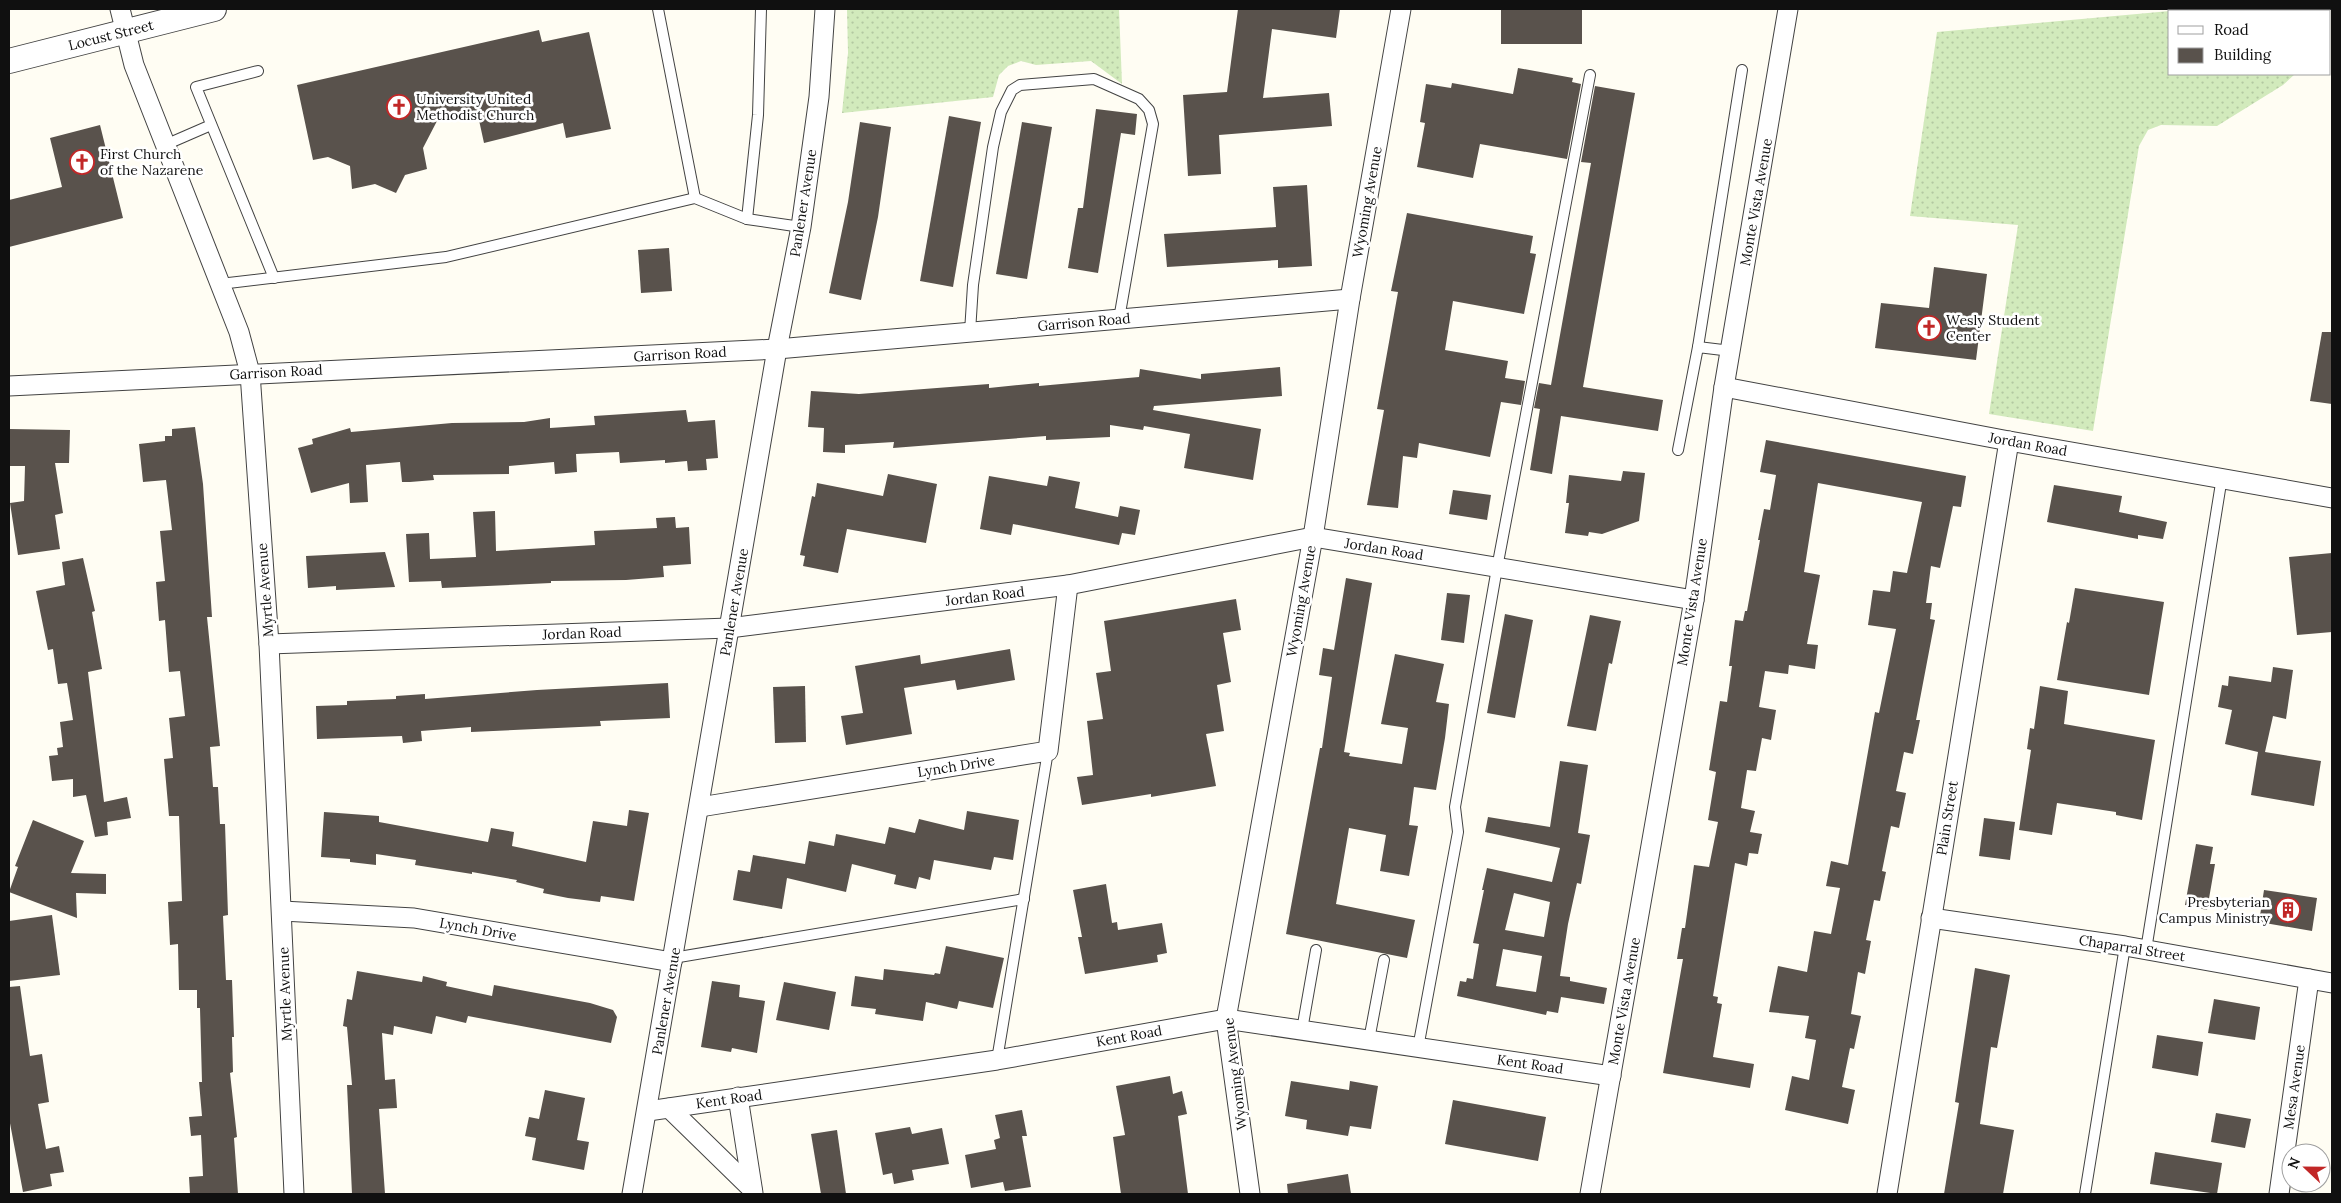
<svg xmlns="http://www.w3.org/2000/svg" width="2341" height="1203" viewBox="0 0 2341 1203" font-family="Lora,serif">
<style>
.grass{fill:url(#grass-dots)}
.building{fill:#59524c;fill-rule:evenodd}
.lines{fill:none;stroke-linecap:round;stroke-linejoin:round}
.service-casing{stroke:#434343;stroke-width:12}
.minor-casing{stroke:#434343;stroke-width:21}
.tertiary-casing{stroke:#434343;stroke-width:26}
.service{stroke:#fff;stroke-width:10}
.minor{stroke:#fff;stroke-width:19}
.tertiary{stroke:#fff;stroke-width:24}
.labels{text-anchor:middle;stroke-width:5;stroke-linejoin:round;paint-order:stroke}
.street-label{font-size:14px;fill:#101010;stroke:#fff}
.poi-label{font-size:14px;fill:#101010;stroke:#fff;text-anchor:start}
</style>
<defs>
<pattern id="grass-dots" width="8" height="8" patternUnits="userSpaceOnUse" patternTransform="scale(1.25)"><rect width="8" height="8" fill="#d2eabc"/><path d="M2 2h.1M6 6h.1" fill="none" stroke="#b3c8a1" stroke-width="1.8" stroke-linecap="round"/></pattern>
</defs>
<rect width="100%" height="100%" fill="#fffdf3"/>
<g class="grass">
<path d="M847,9H1119L1122,84L1091,61L1036,65L1021,61L1008,66L999,75L993,97L842,113L848,53Z"/>
<path d="M2200,9H2327V11H2171Z"/>
<path d="M2170,11V74H2295L2283,85L2217,126L2161,125L2148,130L2139,146L2093,431L1989,414L2018,225L1910,216L1937,32Z"/>
</g>
<g class="building">
<path d="M1238,9H1340L1336,38L1272,29L1263,98L1329,93L1332,126L1219,135L1221,174L1188,176L1183,95L1227,92Z"/>
<rect x="1501" y="9" width="81" height="35"/>
<path d="M539,30L542,42L589,32L611,129L566,138L563,123L484,143L477,111L437,121L423,148L427,169L405,175L396,193L375,184L352,189L350,166L328,157L313,160L297,85Z"/>
<path d="M1518,68L1573,78L1572,82L1581,84L1567,159L1480,144L1473,178L1417,167L1425,123L1420,122L1426,84L1451,88L1452,83L1513,94Z"/>
<path d="M1595,86L1635,93L1583,387L1663,400L1658,431L1561,416L1552,474L1530,470L1540,409L1534,408L1539,383L1551,385L1591,163L1581,162Z"/>
<path d="M1096,109L1137,114L1135,135L1121,133L1098,273L1068,268L1078,208H1083Z"/>
<path d="M949,116L981,122L953,287L920,281Z"/>
<path d="M860,122L891,127L878,217L861,300L829,293L848,202Z"/>
<path d="M1022,122L1052,127L1027,279L996,274Z"/>
<path d="M100,125L123,218L9,247V200L62,187L50,138Z"/>
<path d="M1307,185L1312,266L1278,268V260L1167,267L1164,234L1276,227L1273,187Z"/>
<path d="M1407,213L1533,236L1530,253L1536,254L1524,314L1453,301L1445,350L1508,361L1505,378L1525,381L1521,405L1501,402L1490,457L1419,443L1417,458L1403,456L1398,508L1367,505L1384,410L1377,409L1398,292L1391,291Z"/>
<path d="M669,248L672,291L641,293L638,250Z"/>
<path d="M1934,267L1987,274L1976,360L1875,348L1881,303L1929,308Z"/>
<path d="M2322,332H2332V404L2310,401Z"/>
<path d="M1280,367L1282,396L1154,406L1153,410L1261,429L1253,480L1184,468L1190,434L1144,426L1143,430L1110,425V437L1046,440V436L893,448L894,442L845,445V453L823,452L824,428L808,427L811,391L859,394L989,384V388L1039,383V386L1139,377L1140,369L1201,379V374Z"/>
<path d="M686,410L688,422L715,420L718,458L706,459L707,470L688,471L687,461L665,463V460L620,463L619,452L576,454L577,472L555,474L554,462L509,466V474L433,475L434,480L410,482H402L400,462L366,465L368,502L350,503L349,483L311,493L298,448L313,444L312,439L350,428L351,432L452,423L524,422L550,418V428L595,425L594,416Z"/>
<path d="M195,427L203,484L212,617H207L220,746L210,747L213,787H218L220,824H225L228,915L223,916L226,980H232L234,1037H232L233,1072L230,1073L237,1137L234,1138L238,1194H190L189,1177L203,1176L201,1135L191,1136L189,1117L202,1116L199,1082H202L200,1008H197V990H179L178,944L170,945L168,902L182,901L179,816H169L164,759L173,758L169,718L185,716L180,671L169,672L165,620L159,621L156,582L165,581L160,531L172,530L166,480L143,482L139,444L165,441V436H172V429Z"/>
<path d="M9,429L70,430L69,463H55L63,513L55,515L60,549L18,555L10,503L24,501L25,466H9Z"/>
<path d="M1766,440L1966,476L1961,507L1953,506L1940,568L1931,566L1926,603H1932L1930,619L1935,620L1916,720H1920L1913,754L1904,752L1896,791L1906,793L1899,828L1891,826L1882,871L1886,872L1880,901L1874,900L1866,940L1871,941L1865,974L1858,972L1851,1014L1861,1016L1854,1049L1850,1048L1842,1087L1855,1090L1848,1124L1785,1110L1792,1076L1809,1080L1816,1040L1805,1038L1809,1016L1769,1012L1778,966L1807,972L1814,931L1831,934L1840,888L1826,886L1831,861L1848,865L1875,712L1879,713L1896,629L1868,625L1873,590L1890,592L1893,571L1907,573L1922,502L1818,483L1804,572L1820,575L1807,644L1818,645L1815,669L1789,665L1788,674L1765,671L1759,707L1776,710L1771,740L1762,738L1756,771L1747,770L1741,808L1755,811L1750,832L1762,834L1758,854L1749,853L1747,866L1735,863L1713,996L1718,997L1717,1003L1722,1004L1713,1057L1754,1064L1750,1088L1663,1073L1683,959H1677L1682,928H1685L1694,865L1709,867L1718,822L1708,820L1716,772L1709,770L1720,701L1727,702L1732,666H1729L1735,620L1743,621L1745,611H1747L1760,540H1758L1764,509L1770,510L1776,475L1760,472Z"/>
<path d="M1623,471L1645,473L1639,521L1602,534L1589,532L1588,536L1565,533L1569,503H1566L1569,475L1621,481Z"/>
<path d="M888,474L937,484L926,543L847,529L838,573L803,566L805,556L800,555L812,496L815,497L817,483L883,496Z"/>
<path d="M989,476L1047,486L1049,476L1080,482L1075,508L1118,517L1120,506L1140,510L1135,535L1122,533L1119,545L1013,524L1011,535L980,529Z"/>
<path d="M2054,485L2122,496L2119,512L2167,522L2163,539L2138,535V539L2047,522Z"/>
<path d="M1453,490L1491,495L1487,520L1449,514Z"/>
<path d="M495,511L496,551L595,545L594,531L657,528L656,518L675,517L676,528L689,527L691,564L663,566L664,577L626,580L551,581V583L442,588L441,581L409,582L406,534L429,533L430,559L476,557L473,512Z"/>
<path d="M385,552L395,587L336,590V586L308,588L306,556Z"/>
<path d="M2332,553V632L2297,635L2289,557Z"/>
<path d="M83,558L95,611L92,612L102,669L88,672L104,802L127,797L131,818L107,822L108,835L95,837L86,795L73,797V779L52,781L49,756L58,755L57,748L63,747L60,722L73,720L67,683L58,684L53,649L48,650L36,591L65,585L62,562Z"/>
<path d="M1346,578L1372,583L1344,752L1350,753L1349,756L1402,764L1408,728L1381,724L1395,654L1444,664L1436,702L1449,704L1445,738L1436,790L1414,787L1409,825L1418,826L1409,876L1380,871L1386,835L1349,828L1336,904L1415,920L1407,958L1286,934L1320,748H1322L1332,677L1319,675L1323,648L1334,650Z"/>
<path d="M2075,588L2164,602L2149,695L2057,680L2067,622L2069,623Z"/>
<path d="M1447,593L1470,595L1464,643L1441,640Z"/>
<path d="M1236,599L1241,630L1223,633L1231,682L1217,685L1224,731L1206,734L1216,786L1151,797V794L1082,805L1077,777L1093,775L1087,721L1103,719L1096,673L1111,671L1104,621Z"/>
<path d="M1505,614L1533,620L1515,718L1487,713Z"/>
<path d="M1590,615L1621,621L1612,664L1609,663L1596,731L1567,726Z"/>
<path d="M1010,649L1015,680L957,690L955,680L904,688L912,734L846,745L841,716L863,713L855,666L920,655L921,664Z"/>
<path d="M2273,667L2293,670L2286,719L2273,716L2265,752L2321,761L2314,806L2251,795L2258,752L2225,744L2232,710L2218,707L2222,685L2228,686L2229,676L2271,682Z"/>
<path d="M668,683L670,718L600,721L601,726L471,732V727L421,731L422,741L403,743L402,736L317,739L316,706L347,705V701L396,699V696L425,694V699L537,690Z"/>
<path d="M805,686L806,742L775,743L773,687Z"/>
<path d="M2040,686L2068,691L2064,724L2155,740L2142,820L2116,815V812L2057,803L2052,835L2019,830L2031,750L2027,749L2030,728L2034,729Z"/>
<path d="M1560,761L1588,765L1578,833L1590,835L1581,884L1577,883L1568,924L1560,976L1570,977V981L1607,988L1604,1004L1561,997L1558,1013L1547,1011L1546,1015L1457,996L1460,981L1466,982L1467,978L1473,979L1479,944L1473,943L1484,890H1482L1487,868L1552,882L1560,848L1485,832L1488,817L1550,827ZM1514,893L1550,902L1544,937L1505,930ZM1503,949L1542,956L1536,992L1496,986Z"/>
<path d="M629,810L649,813L634,901L601,896L600,902L568,898L543,893L544,889L516,882L517,880L472,872V874L415,865L416,860L376,854V865L350,862V859L321,857L324,812L379,816V822L488,842L491,828L514,832L512,846L586,862L593,821L627,826Z"/>
<path d="M967,811L1019,820L1013,860L994,857L991,870L934,860L930,880L919,877L916,889L894,884L896,875L852,864L846,892L787,878L782,909L733,900L738,870L750,872L753,855L805,864L809,841L834,846L836,834L885,844L889,827L915,833L919,819L964,830Z"/>
<path d="M1984,818L2015,822L2010,860L1979,856Z"/>
<path d="M33,820L84,841L71,873L106,874V894L76,893L77,918L9,892L18,867L15,866Z"/>
<path d="M2196,844L2213,847L2210,864H2215L2207,910L2185,905Z"/>
<path d="M1106,884L1112,923L1117,922L1118,930L1162,923L1167,953L1157,955L1158,962L1085,974L1078,937H1082L1073,890Z"/>
<path d="M2264,890L2317,898L2312,931L2259,922Z"/>
<path d="M52,915L60,975L9,981V921Z"/>
<path d="M946,946L1004,958L993,1008L959,1001L957,1009L926,1002L923,1021L875,1014L876,1009L851,1006L855,976L883,980L884,969L934,975L935,973L940,974Z"/>
<path d="M1975,968L2010,975L1997,1048L1991,1047L1980,1124L2014,1130L2003,1194H1944L1959,1103L1955,1102Z"/>
<path d="M357,971L422,982L423,976L447,982L446,986L492,996L494,985L590,1003L613,1010L617,1017L611,1043L468,1016L466,1023L436,1016L432,1034L394,1026L393,1035L382,1033L385,1080L395,1079L397,1108L379,1109L385,1194H352L347,1085H352L347,1027L343,1026L347,999L352,1000Z"/>
<path d="M712,981L740,985L739,997L765,1001L757,1053L732,1048L731,1052L701,1047Z"/>
<path d="M784,982L836,992L829,1030L776,1020Z"/>
<path d="M20,986L30,1056L42,1054L49,1102L38,1104L46,1149L59,1146L64,1172L50,1174L52,1186L23,1192L9,1118V987Z"/>
<path d="M2214,999L2260,1007L2255,1040L2208,1033Z"/>
<path d="M2157,1035L2203,1042L2198,1076L2152,1068Z"/>
<path d="M1170,1076L1173,1094L1182,1091L1187,1114L1178,1116L1188,1194H1121L1113,1137L1125,1135L1116,1086Z"/>
<path d="M1291,1081L1349,1090L1350,1081L1378,1086L1371,1129L1350,1126L1348,1136L1306,1129L1307,1120L1285,1116Z"/>
<path d="M545,1090L585,1098L577,1140L589,1142L584,1170L532,1160L536,1138L525,1136L529,1117L539,1119Z"/>
<path d="M1453,1100L1546,1117L1538,1161L1445,1144Z"/>
<path d="M1022,1110L1027,1136H1022L1031,1187L1005,1191L1003,1182L971,1188L965,1155L996,1149L994,1140L1000,1138L995,1115Z"/>
<path d="M2216,1113L2251,1119L2245,1148L2211,1142Z"/>
<path d="M910,1127L912,1134L942,1128L949,1164L912,1170L914,1180L894,1184L892,1173L883,1175L875,1133Z"/>
<path d="M837,1130L846,1194H821L811,1134Z"/>
<path d="M2155,1152L2222,1163L2217,1194L2150,1184Z"/>
<path d="M1348,1174L1351,1194H1288L1287,1184Z"/>
</g>
<g class="lines">
<defs>
<g id="service">
<path d="M658,9L695,198"/>
<path d="M258,71L196,87L274,278"/>
<path d="M165,145L211,125"/>
<path d="M747,219L758,115L761,9"/>
<path d="M220,284L446,257L695,198L747,219L801,227"/>
<path d="M970,332L973,285L993,147L1001,112L1012,90L1020,85L1094,79L1139,99L1149,110L1153,124L1119,319"/>
<path d="M1698,347L1742,70"/>
<path d="M1678,450L1698,347L1731,351"/>
<path d="M2146,950L2222,477"/>
<path d="M673,958L1024,899"/>
<path d="M1302,1030L1316,950"/>
<path d="M1369,1040L1384,960"/>
<path d="M1418,1048L1458,832L1455,807L1497,568L1590,75"/>
<path d="M997,1060L1048,751"/>
<path d="M2085,1194L2125,946"/>
</g>
<g id="minor">
<path d="M120,9L134,65L239,332L250,373L269,644L294,1194"/>
<path d="M9,386L777,349L1350,299"/>
<path d="M1724,387L2009,441L2332,498"/>
<path d="M269,644L729,628L1068,585L1313,537L1694,600"/>
<path d="M700,807L1048,751L1068,585"/>
<path d="M282,911L414,918L672,962"/>
<path d="M1931,918L2125,946L2332,983"/>
<path d="M738,1097L753,1193"/>
<path d="M669,1108L752,1189"/>
<path d="M648,1111L997,1060L1226,1019L1611,1076"/>
<path d="M632,1194L777,349L801,227L819,97L825,9"/>
<path d="M1250,1194L1226,1019L1313,537L1350,299L1401,9"/>
<path d="M1590,1194L1694,600L1724,387L1788,9"/>
<path d="M1887,1194L2009,441"/>
<path d="M2279,1194L2309,979"/>
</g>
<path id="tertiary" d="M9,61L214,9"/>
</defs>
<use href="#service" class="service-casing"/>
<use href="#minor" class="minor-casing"/>
<use href="#tertiary" class="tertiary-casing"/>
<use href="#service" class="service"/>
<use href="#minor" class="minor"/>
<use href="#tertiary" class="tertiary"/>
</g>
<defs>
<symbol id="church-ring" viewBox="-11 -11 22 22"><circle r="9.5" fill="#fff" stroke="#c12727" stroke-width="1.5"/><path d="M-1.2-6h2.4v3.5h3.3v2.4h-3.3V6h-2.4V-.1h-3.3v-2.4h3.3Z" fill="#c12727"/></symbol>
<symbol id="building-ring" viewBox="-11 -11 22 22"><circle r="9.5" fill="#fff" stroke="#c12727" stroke-width="1.5"/><path d="M-4-6H4V6H1V3H-1V6H-4ZM-2.5-4.3h1.7v1.8h-1.7ZM.8-4.3h1.7v1.8H.8ZM-2.5-1h1.7V.8h-1.7ZM.8-1h1.7V.8H.8Z" fill="#c12727"/></symbol>
</defs>
<g fill-rule="evenodd">
<use href="#church-ring" x="385" y="93" width="28" height="28"/>
<use href="#church-ring" x="68" y="148" width="28" height="28"/>
<use href="#church-ring" x="1915" y="314" width="28" height="28"/>
<use href="#building-ring" x="2274" y="896" width="28" height="28"/>
</g>
<g class="labels">
<g class="street-label">
<text transform="translate(111 35) rotate(-14)" y="5">Locust Street</text>
<text transform="translate(1367 202) rotate(-80)" y="5">Wyoming Avenue</text>
<text transform="translate(1756 202) rotate(-80)" y="5">Monte Vista Avenue</text>
<text transform="translate(803 203) rotate(-81)" y="5">Panlener Avenue</text>
<text transform="translate(1084 322) rotate(-5)" y="5">Garrison Road</text>
<text transform="translate(680 354) rotate(-3)" y="5">Garrison Road</text>
<text transform="translate(276 372) rotate(-3)" y="5">Garrison Road</text>
<text transform="translate(2028 444) rotate(10)" y="5">Jordan Road</text>
<text transform="translate(1384 549) rotate(9)" y="5">Jordan Road</text>
<text transform="translate(265 590) rotate(-94)" y="5">Myrtle Avenue</text>
<text transform="translate(985 596) rotate(-7)" y="5">Jordan Road</text>
<text transform="translate(1301 601) rotate(-80)" y="5">Wyoming Avenue</text>
<text transform="translate(734 602) rotate(-80)" y="5">Panlener Avenue</text>
<text transform="translate(1692 602) rotate(-81)" y="5">Monte Vista Avenue</text>
<text transform="translate(582 633) rotate(-2)" y="5">Jordan Road</text>
<text transform="translate(956 766) rotate(-9)" y="5">Lynch Drive</text>
<text transform="translate(1947 818) rotate(-81)" y="5">Plain Street</text>
<text transform="translate(478 929) rotate(10)" y="5">Lynch Drive</text>
<text transform="translate(2132 948) rotate(9)" y="5">Chaparral Street</text>
<text transform="translate(285 994) rotate(-92)" y="5">Myrtle Avenue</text>
<text transform="translate(666 1001) rotate(-80)" y="5">Panlener Avenue</text>
<text transform="translate(1624 1001) rotate(-80)" y="5">Monte Vista Avenue</text>
<text transform="translate(1129 1036) rotate(-10)" y="5">Kent Road</text>
<text transform="translate(1530 1064) rotate(8)" y="5">Kent Road</text>
<text transform="translate(1235 1074) rotate(-97)" y="5">Wyoming Avenue</text>
<text transform="translate(2294 1087) rotate(-82)" y="5">Mesa Avenue</text>
<text transform="translate(729 1099) rotate(-8)" y="5">Kent Road</text>
</g>
<g class="poi-label">
<text x="416" y="104">University United<tspan x="416" dy="16">Methodist Church</tspan></text>
<text x="100" y="159">First Church<tspan x="100" dy="16">of the Nazarene</tspan></text>
<text x="1946" y="325">Wesly Student<tspan x="1946" dy="16">Center</tspan></text>
<text x="2270" y="907" text-anchor="end">Presbyterian<tspan x="2270" dy="16">Campus Ministry</tspan></text>
</g>
</g>
<rect width="2341" height="1203" fill="none" stroke="#101010" stroke-width="20"/>
<rect x="2168" y="10" width="162" height="65" fill="#ffffff" stroke="#9f9f9f"/>
<rect x="2178" y="26" width="25" height="8" fill="#ffffff" stroke="#9f9f9f"/>
<text x="2214" y="35" font-size="15" fill="#101010">Road</text>
<rect x="2178" y="48" width="25" height="15" fill="#59524c" stroke="#9f9f9f"/>
<text x="2214" y="60" font-size="15" fill="#101010">Building</text>
<g transform="translate(2306 1168) rotate(292)"><circle r="24" fill="#ffffff" stroke="#9f9f9f"/>
<path d="M0-4L9 19L0 12L-9 19Z" fill="#c12727"/>
<text y="-8" font-size="14" font-weight="bold" text-anchor="middle" fill="#101010">N</text>
</g>
</svg>
